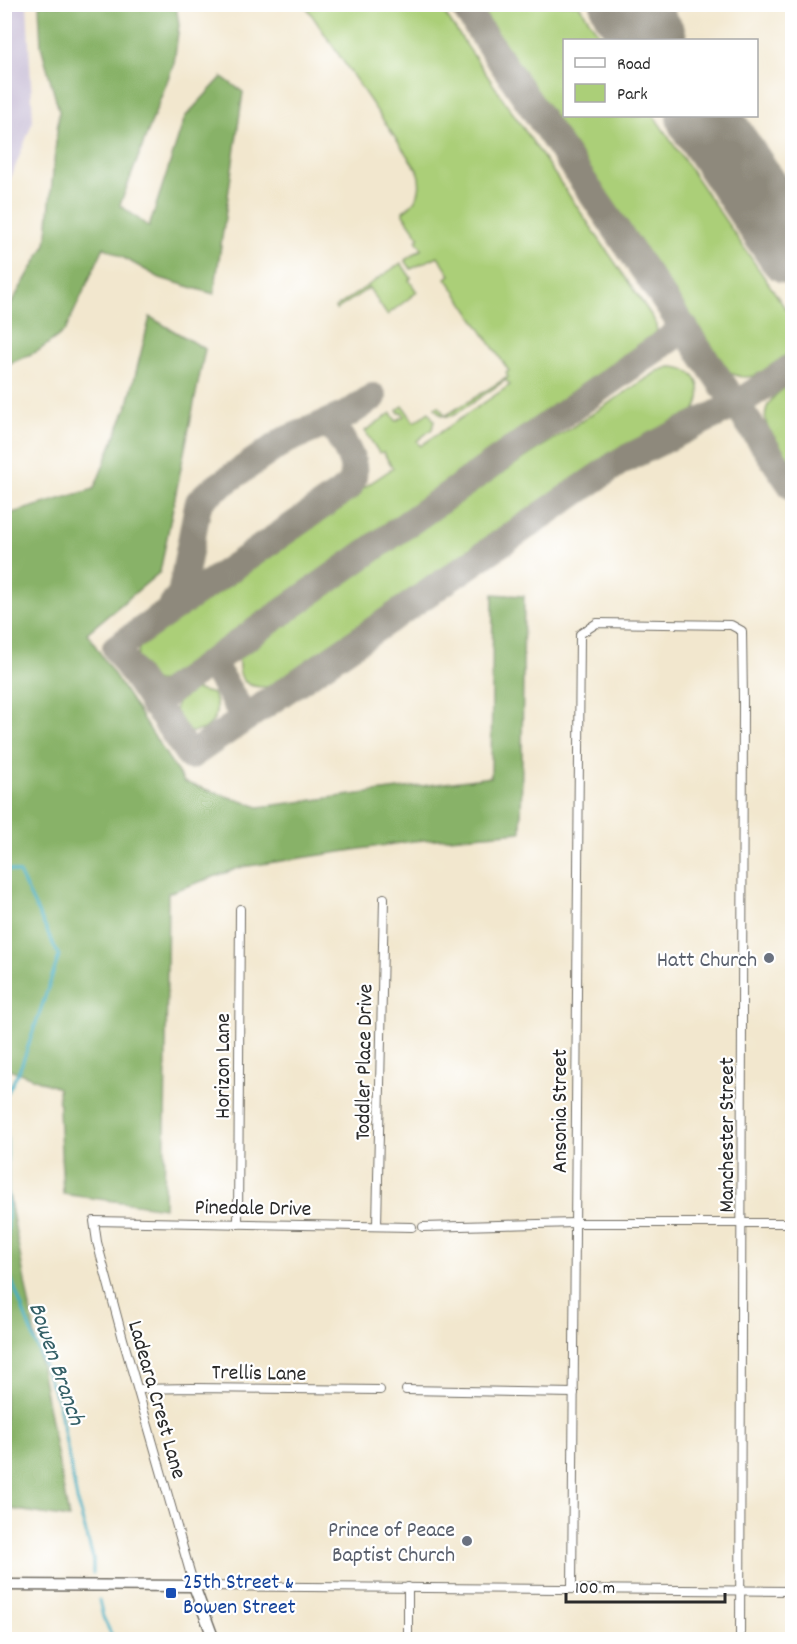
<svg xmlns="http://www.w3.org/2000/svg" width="797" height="1644" viewBox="0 0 797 1644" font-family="Dekko,sans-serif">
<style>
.industrial{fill:#c9bfd7}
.green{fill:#abcf78;stroke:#6b7d52;stroke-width:1.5}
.forest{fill:#88b268;stroke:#5a6e4a;stroke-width:1.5}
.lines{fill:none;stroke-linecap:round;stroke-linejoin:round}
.stream{stroke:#44afc2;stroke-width:3}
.taxiway{stroke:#8e897c;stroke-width:28}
.runway{stroke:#8e897c;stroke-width:72}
.minor-casing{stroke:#716d64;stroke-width:10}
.tertiary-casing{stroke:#716d64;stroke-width:13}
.minor{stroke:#fff;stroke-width:8}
.tertiary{stroke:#fff;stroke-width:10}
.worship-dot{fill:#6b7280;stroke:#fff;stroke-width:2}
.transit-dot{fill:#1a4fb4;stroke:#fff;stroke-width:2}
.labels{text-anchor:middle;stroke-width:4.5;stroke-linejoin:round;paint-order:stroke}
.worship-label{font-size:22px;fill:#5b616d;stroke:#fff;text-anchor:end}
.street-label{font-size:22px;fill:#2b2b2b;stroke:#fff}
.transit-label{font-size:22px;fill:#164399;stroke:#fff;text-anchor:start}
.water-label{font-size:24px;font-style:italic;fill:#356067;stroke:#fff}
</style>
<rect width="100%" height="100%" fill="#fff"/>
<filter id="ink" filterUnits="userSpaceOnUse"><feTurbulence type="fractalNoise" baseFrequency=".0167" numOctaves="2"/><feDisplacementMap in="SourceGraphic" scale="12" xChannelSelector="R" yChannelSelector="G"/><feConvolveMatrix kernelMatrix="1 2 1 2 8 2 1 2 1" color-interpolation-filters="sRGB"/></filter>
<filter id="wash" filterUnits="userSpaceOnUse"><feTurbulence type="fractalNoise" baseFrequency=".008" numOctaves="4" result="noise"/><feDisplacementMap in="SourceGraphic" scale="24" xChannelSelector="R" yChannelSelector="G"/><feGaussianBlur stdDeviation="1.35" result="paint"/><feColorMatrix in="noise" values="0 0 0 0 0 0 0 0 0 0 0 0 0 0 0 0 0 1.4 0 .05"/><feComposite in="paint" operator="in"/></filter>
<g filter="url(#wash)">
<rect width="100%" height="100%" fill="#f2e7ce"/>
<path class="industrial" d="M5,4L27,5L33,121L5,193Z"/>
<g class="green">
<path d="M305,5H439L653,318C662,336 654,348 640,359L184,671C179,675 172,680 167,681C150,684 133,670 138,652C141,639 153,631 162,623L393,468L383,452L379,453L365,431L391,413L396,421L404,416L402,412L399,413L397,410L403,406L414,422L429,412L434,421L432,429L417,441L420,446L510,385L506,380L454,415C446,418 440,416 435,408L439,406L445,416L508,377L506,373L509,371L446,278L450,275L438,256L411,269L405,260L422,249L416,240L419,237L403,214V211C419,201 423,187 417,170Z"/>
<path d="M475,5H579L603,40H564V116H654L792,318V350C773,365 749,390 726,369Z"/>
<path d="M401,263L411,278L409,280L417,292L387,315L369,288L336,310L335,308Z"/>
<path d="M670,367C701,367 708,396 689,418L587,469L268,687C246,688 237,681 239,657L251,648L517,463L658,371Z"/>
<path d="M792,383V467C770,434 745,410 792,383Z"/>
<path d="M194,689L213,694C222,714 212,732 189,732C168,719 172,697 194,689Z"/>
</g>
<g class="forest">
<path d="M39,5H176L179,25L174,63L120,205L149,227L185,117L222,77L243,92L214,294L160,278L104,247L65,331L38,351L6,365L5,314L46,244L59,111L41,46Z"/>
<path d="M150,317L205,349L160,572L87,633L184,782L259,807L491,777L493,594L524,596L521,832L413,841L242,867L168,893L164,1208L63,1194L58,1088L4,1067L5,515L94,489L128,404Z"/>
<path d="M4,1174H5L69,1518L5,1508Z"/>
</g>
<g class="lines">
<g class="stream">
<path d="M4,868L19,873L59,956L22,1064L6,1096L8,1211L7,1268L59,1405L78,1505L93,1558V1573"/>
<path d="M99,1600L103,1617L114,1640"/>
</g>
<g class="taxiway">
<path d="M462,4L792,486"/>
<path d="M331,421C341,442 363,465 349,487L116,648L190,756L621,461L737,404L792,367"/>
<path d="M171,608L181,594L197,510L199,502L207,494L284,441L348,414L373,397"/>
<path d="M211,662L245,718"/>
<path d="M152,704L685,328"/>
</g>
<g class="runway">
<path d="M626,4L651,40"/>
<path d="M702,116L792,249"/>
</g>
</g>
</g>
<g filter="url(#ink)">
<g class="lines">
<defs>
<g id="minor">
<path d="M238,1224L240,909"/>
<path d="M377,1226L384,898"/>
<path d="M412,1227L94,1221L97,1242L123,1339L194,1586L792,1591"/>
<path d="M423,1227L575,1223H792"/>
<path d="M138,1389L192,1388L380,1390"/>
<path d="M406,1390L574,1393"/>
<path d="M408,1587V1640"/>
<path d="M572,1588L580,634L597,623L731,625L742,631L743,702L740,1640"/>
</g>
<path id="tertiary" d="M4,1585L194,1586L214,1640"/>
</defs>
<use href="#minor" class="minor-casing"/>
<use href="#tertiary" class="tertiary-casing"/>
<use href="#minor" class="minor"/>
<use href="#tertiary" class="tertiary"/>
</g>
</g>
<g class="worship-dot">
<circle cx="769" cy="958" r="6"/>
<circle cx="467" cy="1541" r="6"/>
</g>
<rect class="transit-dot" x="165" y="1587" width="12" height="12" rx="3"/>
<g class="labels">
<g class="worship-label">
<text x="757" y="966">Hatt Church</text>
<text x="455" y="1536">Prince of Peace<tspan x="455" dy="25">Baptist Church</tspan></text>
</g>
<g class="street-label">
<text transform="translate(362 1062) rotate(-89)" y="8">Toddler Place Drive</text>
<text transform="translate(221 1066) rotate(-90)" y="8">Horizon Lane</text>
<text transform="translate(558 1111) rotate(-90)" y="8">Ansonia Street</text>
<text transform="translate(725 1135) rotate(-90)" y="8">Manchester Street</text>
<text transform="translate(253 1206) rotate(1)" y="8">Pinedale Drive</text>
<text transform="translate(259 1371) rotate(1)" y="8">Trellis Lane</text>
<text transform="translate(159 1399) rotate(74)" y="8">Ladeara Crest Lane</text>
</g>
<g class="transit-label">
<text x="183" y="1588">25th Street &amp;<tspan x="183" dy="25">Bowen Street</tspan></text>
</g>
<g class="water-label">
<text transform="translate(58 1363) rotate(71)" y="8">Bowen Branch</text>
</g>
</g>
<rect width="797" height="1644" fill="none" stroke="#fff" stroke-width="24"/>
<rect x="563" y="39" width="195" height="78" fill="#ffffff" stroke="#aaaaaa" stroke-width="1.5"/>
<rect x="575" y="58" width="30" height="9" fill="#ffffff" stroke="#aaaaaa" stroke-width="1.5"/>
<text x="617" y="69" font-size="18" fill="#2b2b2b">Road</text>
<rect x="575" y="84" width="30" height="18" fill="#abcf78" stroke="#aaaaaa" stroke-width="1.5"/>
<text x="617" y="99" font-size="18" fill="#2b2b2b">Park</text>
<path d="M566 1593v9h159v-9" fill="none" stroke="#2b2b2b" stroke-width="3"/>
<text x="575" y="1593" font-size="18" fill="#2b2b2b" stroke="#ffffff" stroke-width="4.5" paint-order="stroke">100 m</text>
</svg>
